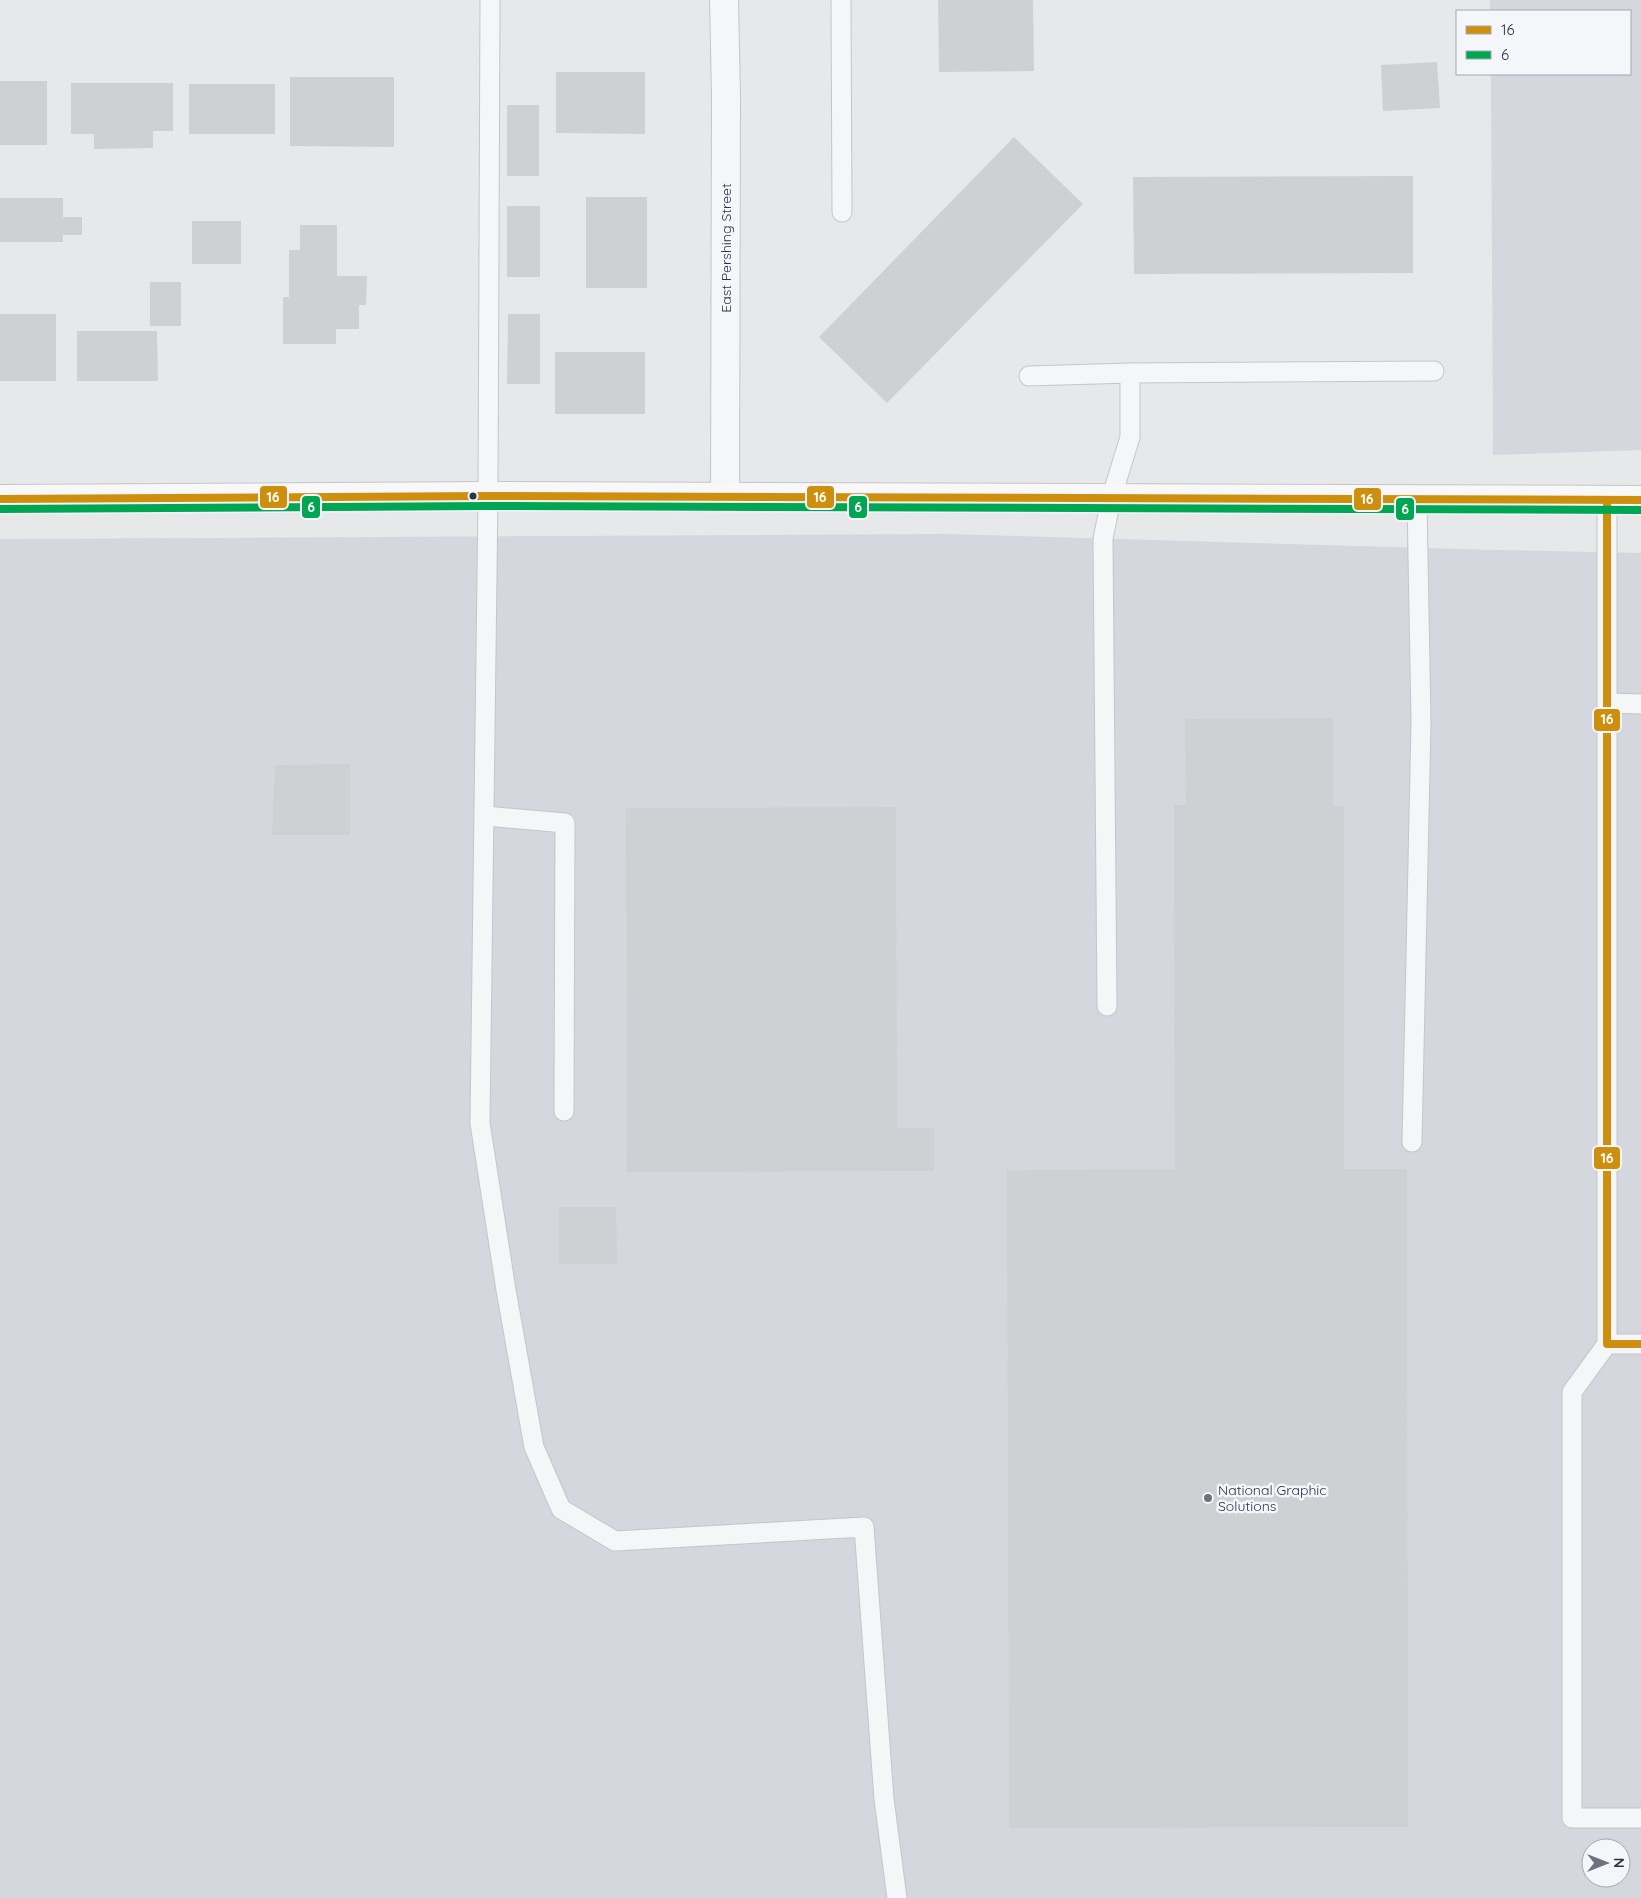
<svg xmlns="http://www.w3.org/2000/svg" width="1641" height="1898" viewBox="0 0 1641 1898" font-family="Quicksand,sans-serif">
<style>
.built{fill:#d4d7dd;fill-rule:evenodd}
.building{fill:#ced0d3}
.lines{fill:none;stroke-linecap:round;stroke-linejoin:round}
.service-casing{stroke:#c4c6c8;stroke-width:21}
.tertiary-casing{stroke:#c4c6c8;stroke-width:30}
.secondary-casing{stroke:#c4c6c8;stroke-width:30}
.service{stroke:#f5f6f7;stroke-width:19}
.tertiary{stroke:#f5f6f7;stroke-width:28}
.secondary{stroke:#f8f8f8;stroke-width:28}
.bus-1-casing{stroke:#f4f6f9;stroke-width:11}
.bus-2-casing{stroke:#f4f6f9;stroke-width:11}
.bus-1{stroke:#ce8f0e;stroke-width:8}
.bus-2{stroke:#00a651;stroke-width:8}
.bus-dot{fill:#2b3445;stroke:#f4f6f9;stroke-width:2}
.poi-dot{fill:#6c737f;stroke:#f4f6f9;stroke-width:2}
.labels{text-anchor:middle;stroke-width:5;stroke-linejoin:round;paint-order:stroke}
.street-label{font-size:14px;fill:#2b3445;stroke:#f4f6f9}
.poi-label{font-size:14px;fill:#2b3445;stroke:#f4f6f9;text-anchor:start}
.line-badge{stroke:#f4f6f9;stroke-width:2}
.badge-label{font-size:14px;text-anchor:middle;font-weight:bold;fill:#fff}
</style>
<rect width="100%" height="100%" fill="#e6e8ea"/>
<g class="built">
<path d="M1490,0H1641V450L1493,455L1491,74H1630V11H1490Z"/>
<path d="M945,534L1497,550L1641,553V1898H0V539ZM1591,1848H1621V1878H1591Z"/>
</g>
<g class="building">
<path d="M938,0H1033L1034,71L939,72Z"/>
<path d="M1437,62L1440,108L1383,111L1381,65Z"/>
<path d="M556,72H645V134L556,133Z"/>
<path d="M290,77H394V147L290,146Z"/>
<rect x="0" y="81" width="47" height="64"/>
<path d="M71,83H173V131H153V148L94,149V134H71Z"/>
<rect x="189" y="84" width="86" height="50"/>
<rect x="507" y="105" width="32" height="71"/>
<path d="M1014,137L1083,204L887,403L819,337Z"/>
<path d="M1413,176V273L1134,274L1133,177Z"/>
<rect x="586" y="197" width="61" height="91"/>
<path d="M0,198H63V217H82V235H63V242H0Z"/>
<rect x="507" y="206" width="33" height="71"/>
<rect x="192" y="221" width="49" height="43"/>
<path d="M300,225H337V276H367L366,305H359V329H336V344H283V297H289V250H300Z"/>
<rect x="150" y="282" width="31" height="44"/>
<rect x="0" y="314" width="56" height="67"/>
<path d="M508,314H540V384H507Z"/>
<path d="M77,331H157L158,381H77Z"/>
<rect x="555" y="352" width="90" height="62"/>
<path d="M1333,718V806H1344V1169H1407L1408,1827L1009,1828L1007,1170L1175,1169L1174,805H1186L1185,719Z"/>
<path d="M350,764V835H272L275,765Z"/>
<path d="M896,807L897,1128H934V1171L627,1172L626,808Z"/>
<path d="M559,1207H616L617,1264H559Z"/>
</g>
<g class="lines">
<defs>
<g id="service">
<path d="M490,0L488,496L480,1123L506,1290L534,1447L561,1509L615,1541L864,1527L884,1799L897,1898"/>
<path d="M841,0L842,212"/>
<path d="M1029,376L1130,373"/>
<path d="M1607,500V1344H1641"/>
<path d="M1608,703L1641,704"/>
<path d="M485,816L565,823L564,1111"/>
<path d="M1107,1006L1103,539L1111,499L1130,437V373L1434,371"/>
<path d="M1412,1142L1421,723L1417,500"/>
<path d="M1607,1344L1572,1392V1818H1641"/>
</g>
<path id="tertiary" d="M724,0L726,95L725,497"/>
<path id="secondary" d="M0,499L488,496L1641,500"/>
</defs>
<use href="#service" class="service-casing"/>
<use href="#tertiary" class="tertiary-casing"/>
<use href="#secondary" class="secondary-casing"/>
<use href="#service" class="service"/>
<use href="#tertiary" class="tertiary"/>
<use href="#secondary" class="secondary"/>
<defs>
<g id="bus-1">
<path d="M0,499L488,496L1641,500"/>
<path d="M1607,500V1344H1641"/>
</g>
<path id="bus-2" d="M0,509L488,506L1641,510"/>
</defs>
<use href="#bus-1" class="bus-1-casing"/>
<use href="#bus-2" class="bus-2-casing"/>
<use href="#bus-1" class="bus-1"/>
<use href="#bus-2" class="bus-2"/>
</g>
<circle class="bus-dot" cx="473" cy="496" r="4.5"/>
<circle class="poi-dot" cx="1208" cy="1498" r="5"/>
<g class="labels">
<g class="street-label">
<text transform="translate(726 248) rotate(-90)" y="5">East Pershing Street</text>
</g>
<g class="poi-label">
<text x="1218" y="1495">National Graphic<tspan x="1218" dy="16">Solutions</tspan></text>
</g>
</g>
<g class="line-badge">
<rect x="806" y="485" width="29" height="24" rx="5" fill="#ce8f0e"/>
<rect x="259" y="485" width="29" height="24" rx="5" fill="#ce8f0e"/>
<rect x="1353" y="487" width="29" height="24" rx="5" fill="#ce8f0e"/>
<rect x="301" y="495" width="20" height="24" rx="5" fill="#00a651"/>
<rect x="848" y="495" width="20" height="24" rx="5" fill="#00a651"/>
<rect x="1395" y="497" width="20" height="24" rx="5" fill="#00a651"/>
<rect x="1593" y="708" width="28" height="24" rx="5" fill="#ce8f0e"/>
<rect x="1593" y="1146" width="28" height="24" rx="5" fill="#ce8f0e"/>
</g>
<g class="badge-label">
<text x="820" y="502">16</text>
<text x="273" y="502">16</text>
<text x="1367" y="504">16</text>
<text x="311" y="512">6</text>
<text x="858" y="512">6</text>
<text x="1405" y="514">6</text>
<text x="1607" y="724">16</text>
<text x="1607" y="1163">16</text>
</g>
<rect x="1456" y="10" width="175" height="65" fill="#f4f6f9" stroke="#a4a8b1"/>
<rect x="1466" y="26" width="25" height="8" fill="#ce8f0e" stroke="#a4a8b1"/>
<text x="1501" y="35" font-size="15" fill="#2b3445">16</text>
<rect x="1466" y="51" width="25" height="8" fill="#00a651" stroke="#a4a8b1"/>
<text x="1501" y="60" font-size="15" fill="#2b3445">6</text>
<g transform="translate(1606 1863) rotate(90)"><circle r="24" fill="#f4f6f9" stroke="#a4a8b1"/>
<path d="M0-4L9 19L0 12L-9 19Z" fill="#6c737f"/>
<text y="-8" font-size="14" font-weight="bold" text-anchor="middle" fill="#2b3445">N</text>
</g>
</svg>
